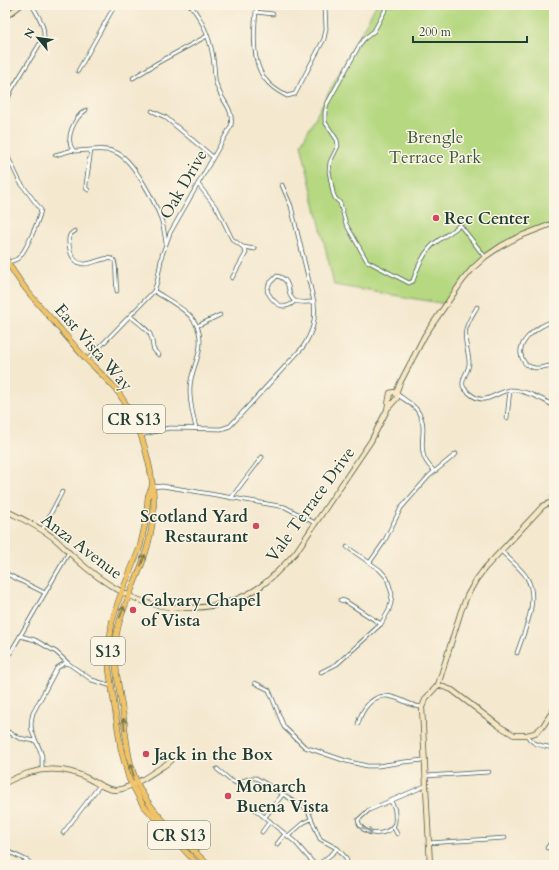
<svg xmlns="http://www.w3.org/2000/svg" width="559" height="870" viewBox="0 0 559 870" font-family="Cardo,serif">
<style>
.green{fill:#b6d881;stroke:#6a8a5a}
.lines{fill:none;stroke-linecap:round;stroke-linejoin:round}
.street-casing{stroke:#3f574b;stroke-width:4.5}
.secondary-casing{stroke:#3f574b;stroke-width:6}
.primary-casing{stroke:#3f574b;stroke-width:6}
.street{stroke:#fff;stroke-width:3}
.secondary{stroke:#f9e7c3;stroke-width:4.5}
.primary{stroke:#f1c369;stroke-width:5}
.oneway{stroke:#7d794c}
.oneway2{stroke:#8f9e9a}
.poi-dot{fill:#d1495b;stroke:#fcf5e5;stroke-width:1.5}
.labels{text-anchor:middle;stroke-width:3;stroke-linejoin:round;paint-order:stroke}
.shield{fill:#fcf5e5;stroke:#617469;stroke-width:1}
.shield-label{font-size:16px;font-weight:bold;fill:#1f3d34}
.park-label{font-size:17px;fill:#3d5c43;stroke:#fcf5e5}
.street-label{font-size:17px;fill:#1f3d34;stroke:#fcf5e5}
.poi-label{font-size:17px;font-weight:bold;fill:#1f3d34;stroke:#fcf5e5;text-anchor:start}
</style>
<rect width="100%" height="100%" fill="#fcf5e5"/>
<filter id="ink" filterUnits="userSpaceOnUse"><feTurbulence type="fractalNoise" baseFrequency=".025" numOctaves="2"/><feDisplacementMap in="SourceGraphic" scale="8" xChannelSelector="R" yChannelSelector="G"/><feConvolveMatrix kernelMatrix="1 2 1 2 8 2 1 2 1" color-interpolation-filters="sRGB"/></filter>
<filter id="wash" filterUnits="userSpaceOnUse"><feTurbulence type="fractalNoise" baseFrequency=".012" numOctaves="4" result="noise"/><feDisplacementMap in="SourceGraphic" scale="16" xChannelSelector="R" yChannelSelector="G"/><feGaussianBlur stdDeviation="0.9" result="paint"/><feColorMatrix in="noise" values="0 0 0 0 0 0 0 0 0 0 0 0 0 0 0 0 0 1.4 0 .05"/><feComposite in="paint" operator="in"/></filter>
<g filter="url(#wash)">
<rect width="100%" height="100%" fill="#f4e8cf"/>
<path class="green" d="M376,5H554V223L513,239L485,257L446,304L334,285L301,144Z"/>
</g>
<g filter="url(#ink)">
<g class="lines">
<defs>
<g id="street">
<path d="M257,5C254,25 251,61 265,79C270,86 279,92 287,96L295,94L324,39L326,29L325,5"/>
<path d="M388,5L374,31L364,39L359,46L327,104L325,112V122L337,140L338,146L330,162L329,171L333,193L335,198L340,203L346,224L367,261L409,283L413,281C418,265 425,249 439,240C446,235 453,231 460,225L485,257"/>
<path d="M325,6L336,5"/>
<path d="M256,12L273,14"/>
<path d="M78,71L115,5"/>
<path d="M133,78L159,62L207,36"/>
<path d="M5,105L12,89L44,37C45,25 38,16 32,5"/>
<path d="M152,111L165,117L213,157"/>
<path d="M73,150C64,138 75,117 86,110"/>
<path d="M5,151L20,182L41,210C39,220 25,254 17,259C14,261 11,261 8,262"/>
<path d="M55,155L73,150L75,151C87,151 103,147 115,152C133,158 156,204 162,222C164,229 165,236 166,243"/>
<path d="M198,184L218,210L232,239L243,247L246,253L232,278"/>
<path d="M88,190L86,188V184L91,150"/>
<path d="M75,231C75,231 70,234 70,235C68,237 69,241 69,244C70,254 73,263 84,264C92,265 108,254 114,260C116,261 116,286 117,291"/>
<path d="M243,247L255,249"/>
<path d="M154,291C179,307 206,317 199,352C196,365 190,376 190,388C189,401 193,415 196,428"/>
<path d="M295,301C283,313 273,302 267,291L269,284L277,276C294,280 285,296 295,301C300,303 308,302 314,302"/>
<path d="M477,307C473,314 468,321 466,329C463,340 469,352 469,362C470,371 461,377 463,386C464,389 467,391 469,393C486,408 495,391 511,390C524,390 543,399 554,406"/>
<path d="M130,316C136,321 146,328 150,334C155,343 149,348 159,355"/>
<path d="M554,321C540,325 513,342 523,360C525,365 530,367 535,368C541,368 548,366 554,365"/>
<path d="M197,326L220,315"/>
<path d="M87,360L154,291L157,282L162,255L170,233L231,126C234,108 222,102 217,86C214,79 215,72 214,65C212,44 204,21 190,5"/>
<path d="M397,394C403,399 413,404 417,410C428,426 420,436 423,453C424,460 429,466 434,471"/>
<path d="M507,418L510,390"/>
<path d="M141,435L169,428L221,429L230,426L303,347C313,331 316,321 314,302L291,206L282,185"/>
<path d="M152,487L162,486L187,490L285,507L315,523"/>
<path d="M231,498L262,457"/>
<path d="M42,530L62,492"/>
<path d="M501,551C509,559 522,569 527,578C540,600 524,631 517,653"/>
<path d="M370,562L384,542L401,508L429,476L456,454"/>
<path d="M5,573L45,593"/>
<path d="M340,600L345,601L381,624"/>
<path d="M20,636L35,640L56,652L69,664L92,680L112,686"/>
<path d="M5,662L69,552"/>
<path d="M321,672L337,664L381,624L389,610L391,603L392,594L387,578L380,570L347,547"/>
<path d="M255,683L269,690L284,727L305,747L346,761L367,766H378L404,762L424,760"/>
<path d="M358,724C362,708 374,692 392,697C403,699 409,706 422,707"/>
<path d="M5,730L19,738L35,741"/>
<path d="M527,735C531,745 544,746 554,748"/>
<path d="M42,769C42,765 42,760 42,756C37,738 27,733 33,713L57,668L65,663L69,664"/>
<path d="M217,769L230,780L236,783L252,778H256L301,805L308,811L320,839L338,849L346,858L348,865"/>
<path d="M425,776L489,772"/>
<path d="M390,801C394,805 395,808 395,813C395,816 396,822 394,825C386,838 361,836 358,820L369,810L425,786"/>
<path d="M252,807L295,842L315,865"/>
<path d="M265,817L283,794"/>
<path d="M393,826L397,834"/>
<path d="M262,832L270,821"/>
<path d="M63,833L100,785"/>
<path d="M288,836L303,823L311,819"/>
<path d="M428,843L505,838"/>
<path d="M277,844L285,834"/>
<path d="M547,848L554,838"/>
<path d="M5,850L28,861L31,865"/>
<path d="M318,865L334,852L337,848"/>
</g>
<g id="secondary">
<path d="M5,17L21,5"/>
<path d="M389,407L397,398L396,393L400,383L425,335L463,280L473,268L485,257L501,246L518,237L554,223"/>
<path d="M554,495C553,500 551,506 554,510"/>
<path d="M5,510C22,519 40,527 55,539C62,545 68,552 75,558C89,571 105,583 122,592C163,615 223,613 261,586C275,576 285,564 296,552L371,441L387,410L390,393L394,392L396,393"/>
<path d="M438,685L452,690L499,726L514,735H527L535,733L543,726L554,709"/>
<path d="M5,783C32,768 61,764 89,779C97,783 108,791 117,790C133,788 158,769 171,761"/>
<path d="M430,865L422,707L426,698L438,685L461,611L467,596L476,580L485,568L543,506L552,502"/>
</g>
<g id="primary">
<path d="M5,257C18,282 36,302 55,323C66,336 76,348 87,360C96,369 106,378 114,387C130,407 141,431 147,456C157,494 156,524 143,561C136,581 126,600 120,620C110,651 118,681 123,713C127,743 128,773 146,799C162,823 188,844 208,865"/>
<path d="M152,487L148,496L146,520L140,547L119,599L112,622L109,645V669L121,750L129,779L143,805L198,865"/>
</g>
</defs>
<use href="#street" class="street-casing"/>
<use href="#secondary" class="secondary-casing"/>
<use href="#primary" class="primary-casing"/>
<use href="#street" class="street"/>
<use href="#secondary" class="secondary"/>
<use href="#primary" class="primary"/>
</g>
<defs><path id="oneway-shaft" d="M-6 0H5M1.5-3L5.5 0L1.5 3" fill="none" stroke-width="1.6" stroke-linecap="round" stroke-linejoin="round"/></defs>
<g class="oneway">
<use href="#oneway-shaft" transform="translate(143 560) rotate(-70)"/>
<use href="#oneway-shaft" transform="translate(122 612) rotate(-70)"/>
<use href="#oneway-shaft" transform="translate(124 724) rotate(-97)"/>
<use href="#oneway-shaft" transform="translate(132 770) rotate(-107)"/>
</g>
<use class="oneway2" href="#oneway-shaft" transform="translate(367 830) rotate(26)"/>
</g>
<g class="poi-dot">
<circle cx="436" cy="218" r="4"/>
<circle cx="256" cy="526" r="4"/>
<circle cx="133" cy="610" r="4"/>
<circle cx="146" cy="754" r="4"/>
<circle cx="228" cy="796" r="4"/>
</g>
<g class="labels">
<g class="shield">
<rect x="103" y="405" width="62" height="28" rx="3"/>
<rect x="91" y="637" width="34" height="28" rx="3"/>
<rect x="148" y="821" width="62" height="28" rx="3"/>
</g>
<g class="shield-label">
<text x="134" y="425">CR S13</text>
<text x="108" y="657">S13</text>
<text x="179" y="841">CR S13</text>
</g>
<g class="park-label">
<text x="435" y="143">Brengle<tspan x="435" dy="20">Terrace Park</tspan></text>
</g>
<g class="street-label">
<text transform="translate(183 184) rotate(-60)" y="6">Oak Drive</text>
<text transform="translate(94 347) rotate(49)" y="6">East Vista Way</text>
<text transform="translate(310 504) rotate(-54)" y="6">Vale Terrace Drive</text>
<text transform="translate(82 546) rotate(37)" y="6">Anza Avenue</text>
</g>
<g class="poi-label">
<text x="444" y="224">Rec Center</text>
<text x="248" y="522" text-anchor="end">Scotland Yard<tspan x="248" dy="20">Restaurant</tspan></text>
<text x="141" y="606">Calvary Chapel<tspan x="141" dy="20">of Vista</tspan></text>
<text x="154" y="760">Jack in the Box</text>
<text x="236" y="792">Monarch<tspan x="236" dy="20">Buena Vista</tspan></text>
</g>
</g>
<rect width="559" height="870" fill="none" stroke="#fcf5e5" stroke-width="20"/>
<g transform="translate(38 38) rotate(299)" stroke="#fcf5e5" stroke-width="3" paint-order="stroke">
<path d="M0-3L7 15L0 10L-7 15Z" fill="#1f3d34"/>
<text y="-6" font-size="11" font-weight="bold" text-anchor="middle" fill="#1f3d34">N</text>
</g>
<path d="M413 36v6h114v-6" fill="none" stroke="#1f3d34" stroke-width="2"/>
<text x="419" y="36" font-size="12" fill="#1f3d34" stroke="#fcf5e5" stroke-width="3" paint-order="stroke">200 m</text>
</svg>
